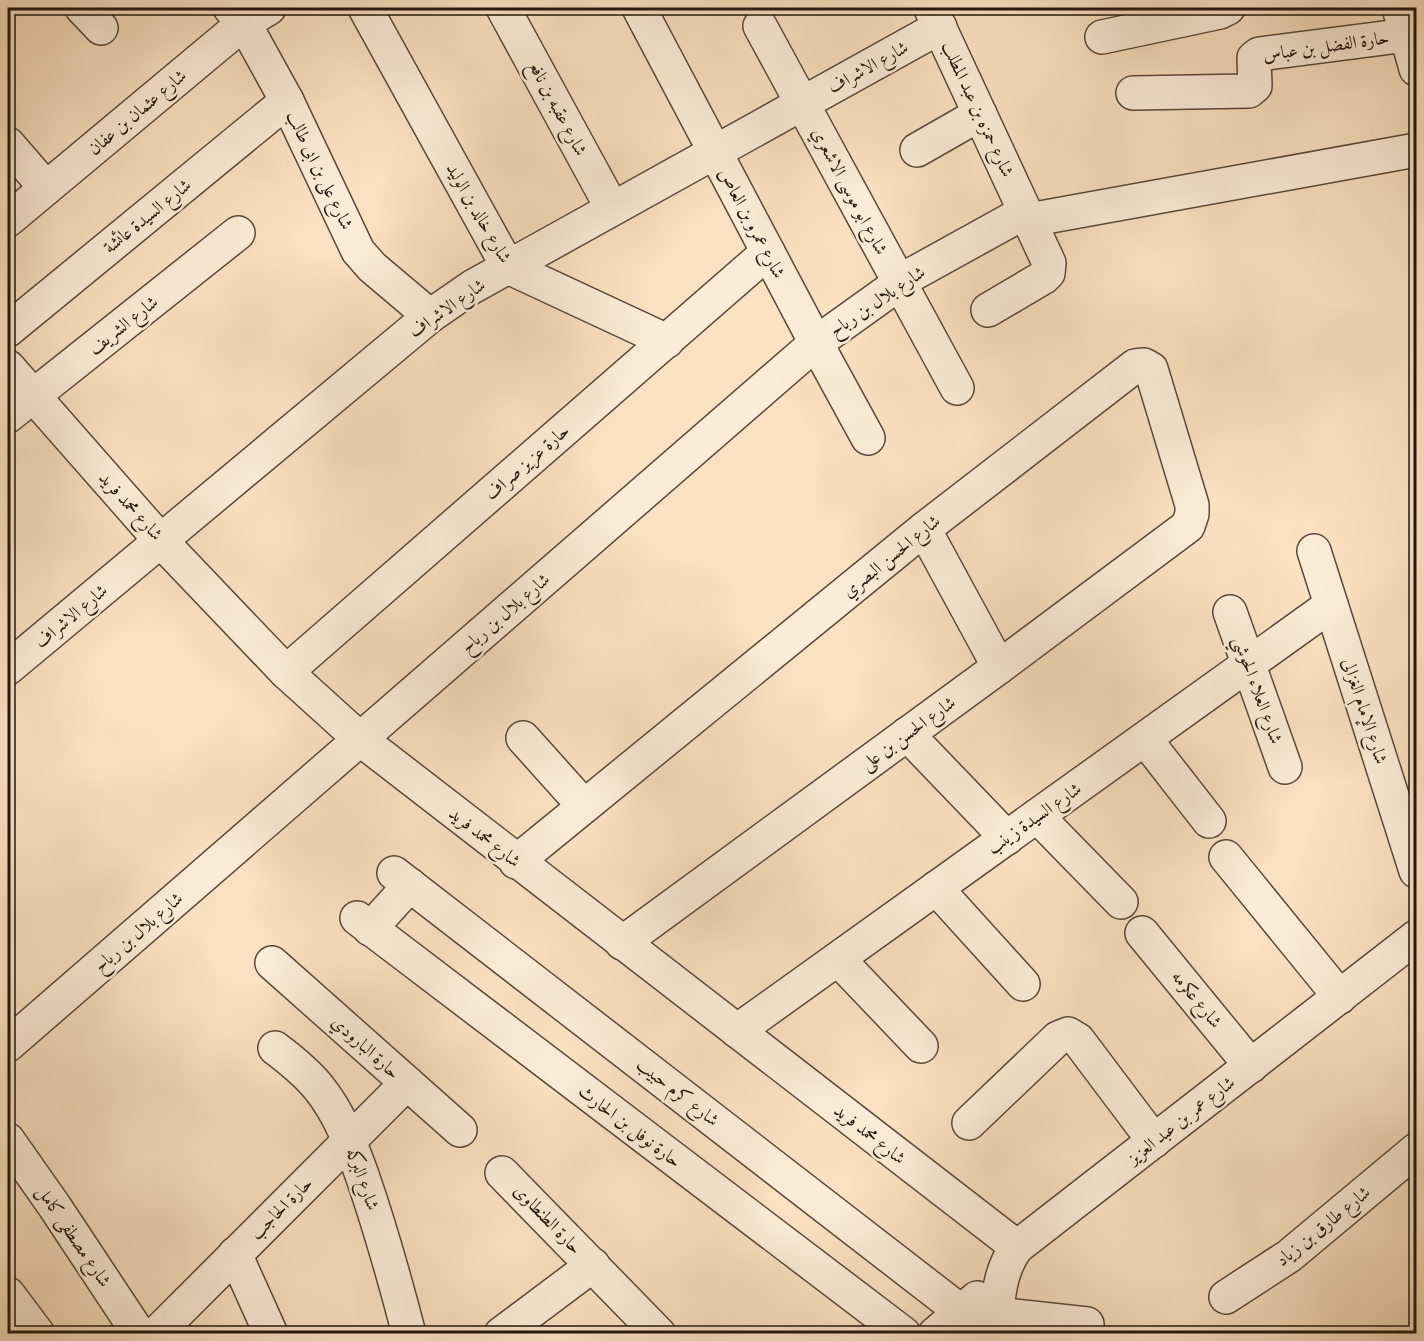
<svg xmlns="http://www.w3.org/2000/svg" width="1424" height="1341" viewBox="0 0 1424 1341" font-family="'IM FELL DW Pica',Amiri,serif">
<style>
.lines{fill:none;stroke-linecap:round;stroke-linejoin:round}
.minor-casing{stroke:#58493c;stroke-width:36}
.minor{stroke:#fcecd7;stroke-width:33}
.labels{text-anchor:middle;stroke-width:5;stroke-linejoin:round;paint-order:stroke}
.street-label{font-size:18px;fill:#221610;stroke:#fcecd7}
</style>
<rect width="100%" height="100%" fill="#fae1c1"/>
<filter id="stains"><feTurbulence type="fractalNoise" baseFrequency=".00333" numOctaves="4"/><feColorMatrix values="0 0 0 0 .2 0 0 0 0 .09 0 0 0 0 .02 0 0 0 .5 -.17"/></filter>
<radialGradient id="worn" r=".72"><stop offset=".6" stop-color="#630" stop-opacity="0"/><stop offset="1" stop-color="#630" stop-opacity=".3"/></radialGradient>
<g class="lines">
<defs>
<g id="minor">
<path d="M82,8L101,28"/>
<path d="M230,8L244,23L287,101L358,251L372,267L430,316"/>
<path d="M365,8L508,267L667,341"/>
<path d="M503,8L612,208"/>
<path d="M639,8L816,343L868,438"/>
<path d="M1399,8L1416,69"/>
<path d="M931,9L1049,263L1048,273L1044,277L988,310"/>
<path d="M760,26L957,388"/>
<path d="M1102,37L1220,12L1228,8"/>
<path d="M1133,93L1249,91L1255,86L1254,58L1259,54L1407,35"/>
<path d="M8,144L46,188"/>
<path d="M917,150L980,114"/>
<path d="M8,220L244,23L269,8"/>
<path d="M1029,220L1416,150"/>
<path d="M8,330L287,101"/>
<path d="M8,367L161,541L286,672L360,739L1017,1247"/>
<path d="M8,416L238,233"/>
<path d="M924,529L999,667"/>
<path d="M1314,551L1416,871"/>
<path d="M1230,612L1285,767"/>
<path d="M8,668L430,316L472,287L940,27"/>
<path d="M286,672L768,252"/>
<path d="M907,734L1007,838"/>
<path d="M523,738L584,806"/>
<path d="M1145,739L1209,821"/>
<path d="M1037,816L1121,902"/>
<path d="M1226,857L1340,997"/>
<path d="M516,862L924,529L1135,366L1144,365L1151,369L1192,505V514L1188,526L999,667L622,943"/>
<path d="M394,873L990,1334"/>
<path d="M936,888L1023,984"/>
<path d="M357,918L904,1334"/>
<path d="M370,929L410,885"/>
<path d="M1142,933L1251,1066"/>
<path d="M838,959L921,1046"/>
<path d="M272,963L460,1130"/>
<path d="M737,1031L1331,605"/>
<path d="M8,1045L816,343L911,275L1025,212"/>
<path d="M275,1048C291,1060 307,1073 319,1088C340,1114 351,1145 362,1175C380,1227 395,1280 409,1334"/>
<path d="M969,1123L1058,1038L1068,1034L1078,1040L1154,1141"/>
<path d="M8,1140L55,1207L139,1334"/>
<path d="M502,1173L659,1334"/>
<path d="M235,1254L271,1334"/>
<path d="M8,1294L38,1334"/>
<path d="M1226,1297L1289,1256L1416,1150"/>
<path d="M997,1314L1087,1324"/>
<path d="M156,1334L407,1083"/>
<path d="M501,1334L593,1265"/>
<path d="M935,1334L977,1298"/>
<path d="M993,1334C999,1304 997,1273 1017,1247L1416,937"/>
</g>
</defs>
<use href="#minor" class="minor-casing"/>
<use href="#minor" class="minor"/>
</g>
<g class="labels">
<g class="street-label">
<text transform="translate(1326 46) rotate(-8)" y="6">حارة الفضل بن عباس</text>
<text transform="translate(868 67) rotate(-29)" y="6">شارع الاشراف</text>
<text transform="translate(558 108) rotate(62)" y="6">شارع عقبه بن نافع</text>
<text transform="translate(978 109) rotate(65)" y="6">شارع حمزه بن عبد المطلب</text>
<text transform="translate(137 112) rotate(-40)" y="6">شارع عثمان بن عفان</text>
<text transform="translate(320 170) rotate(64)" y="6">شارع على بن ابى طالب</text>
<text transform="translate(850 191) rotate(62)" y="6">شارع ابو موسى الاشعري</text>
<text transform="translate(479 213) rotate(60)" y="6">شارع خالد بن الوليد</text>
<text transform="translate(147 216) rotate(-39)" y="6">شارع السيدة عائشة</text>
<text transform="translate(752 223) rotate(62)" y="6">شارع عمرو بن العاص</text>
<text transform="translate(877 301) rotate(-34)" y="6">شارع بلال بن رباح</text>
<text transform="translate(447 308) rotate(-35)" y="6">شارع الاشراف</text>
<text transform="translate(123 325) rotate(-38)" y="6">شارع الشريف</text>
<text transform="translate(527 462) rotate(-41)" y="6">حارة عزيز صراف</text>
<text transform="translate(131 506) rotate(48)" y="6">شارع محمد فريد</text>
<text transform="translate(891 556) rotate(-39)" y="6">شارع الحسن البصري</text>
<text transform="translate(505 613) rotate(-41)" y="6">شارع بلال بن رباح</text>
<text transform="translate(71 616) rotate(-40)" y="6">شارع الاشراف</text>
<text transform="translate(1258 690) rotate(70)" y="6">شارع العلاء الحوشي</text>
<text transform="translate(1365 711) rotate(72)" y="6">شارع الإمام الغزالى</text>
<text transform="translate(908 733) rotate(-36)" y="6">شارع الحسن بن على</text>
<text transform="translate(1034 818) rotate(-35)" y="6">شارع السيدة زينب</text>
<text transform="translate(485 837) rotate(38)" y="6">شارع محمد فريد</text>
<text transform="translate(138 932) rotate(-41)" y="6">شارع بلال بن رباح</text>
<text transform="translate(1197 999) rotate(51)" y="6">شارع عكرمه</text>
<text transform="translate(366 1047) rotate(42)" y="6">حارة البارودي</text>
<text transform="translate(678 1092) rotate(38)" y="6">شارع كرم حبيب</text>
<text transform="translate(1181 1120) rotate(-38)" y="6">شارع عمر بن عبد العزيز</text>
<text transform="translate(630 1126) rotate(37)" y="6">حارة نوفل بن الحارث</text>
<text transform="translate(870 1134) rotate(38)" y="6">شارع محمد فريد</text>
<text transform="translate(363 1179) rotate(70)" y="6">شارع البركه</text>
<text transform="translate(281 1208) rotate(-45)" y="6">حارة الحاجب</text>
<text transform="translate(548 1219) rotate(46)" y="6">حارة الطنطاوى</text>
<text transform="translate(1323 1226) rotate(-39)" y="6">شارع طارق بن زياد</text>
<text transform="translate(74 1236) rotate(56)" y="6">شارع مصطفى كامل</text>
</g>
</g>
<rect width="1424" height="1341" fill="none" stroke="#fae1c1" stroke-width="30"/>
<rect x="9" y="9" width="1406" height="1323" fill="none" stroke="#221610" stroke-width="3"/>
<rect x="15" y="15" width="1394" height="1311" fill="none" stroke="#221610" stroke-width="1.5"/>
<rect width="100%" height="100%" filter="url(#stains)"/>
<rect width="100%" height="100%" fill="url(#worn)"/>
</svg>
